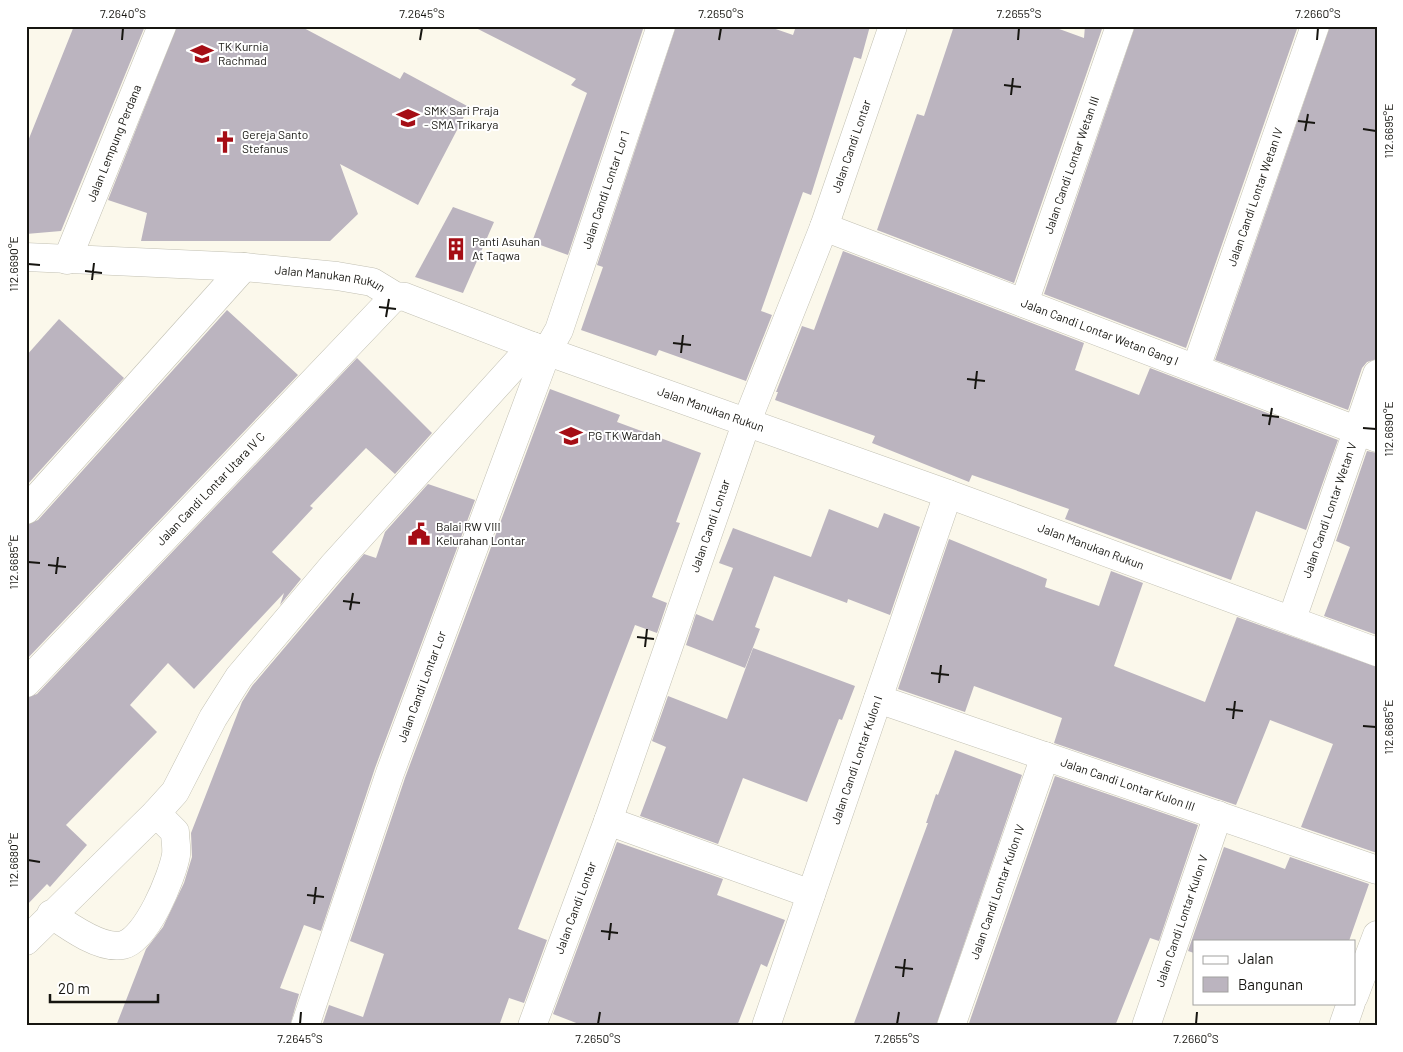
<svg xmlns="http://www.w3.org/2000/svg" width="1403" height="1052" viewBox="0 0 1403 1052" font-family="Barlow,sans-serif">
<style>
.building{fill:#bbb4bf}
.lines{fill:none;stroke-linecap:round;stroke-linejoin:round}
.minor-casing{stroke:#c2c0b3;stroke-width:29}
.minor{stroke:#fff;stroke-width:28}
.ticks{fill:none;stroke:#161510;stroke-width:2}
.labels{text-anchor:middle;stroke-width:4;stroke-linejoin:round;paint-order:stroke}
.poi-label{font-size:12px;fill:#161510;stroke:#fff;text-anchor:start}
.street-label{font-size:12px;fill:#161510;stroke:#fff}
.neatline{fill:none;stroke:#161510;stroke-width:2}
.ticks-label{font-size:12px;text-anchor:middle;fill:#161510}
</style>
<rect width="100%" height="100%" fill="#fbf8eb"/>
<g class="building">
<path d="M74,26H145L61,231L26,234V146Z"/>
<path d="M177,26H300L400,79L404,72L469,107L418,205L340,164L358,214L330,241H141L147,213L108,200Z"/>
<path d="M472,26H644L568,255L532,242L587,93L571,85L576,79Z"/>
<path d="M676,26H767L793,35L796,26H870L861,59L854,57L811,195L803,192L761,311L772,315L746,381L659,350L656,356L581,330L603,267L597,265Z"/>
<path d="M954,26H1051L1084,38L1085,26H1103L1014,283L877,230L917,114L924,116Z"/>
<path d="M1135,26H1298L1186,348L1044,294Z"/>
<path d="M1330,26H1377V359L1367,362L1362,368L1348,410L1215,360Z"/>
<path d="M453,207L494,222L463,293L415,277Z"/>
<path d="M843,251L1084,343L1075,370L1139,395L1150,368L1338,440L1306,530L1256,511L1231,580L1065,519L1069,509L972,475L969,482L872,443L875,436L775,400L778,392H776L802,326L814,330Z"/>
<path d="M227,310L298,375L26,660V525L38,520Z"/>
<path d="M59,319L124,378L26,486V356Z"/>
<path d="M357,358L432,433L395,474L366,448L310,506L313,508L272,552L301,579L280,605L284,593L194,689L168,663L130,705L157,732L66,825L87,845L50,887L47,884L26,906V698L37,694Z"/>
<path d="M550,389L620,415L617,422L701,453L676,522L680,523L652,597L667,603L657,633L635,625L518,929L547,940L524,1003L509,998L499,1026H322L329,1005L363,1017L384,954L350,941L405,778Z"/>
<path d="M1367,451L1377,453V635L1324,616L1350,547L1336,541Z"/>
<path d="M428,484L475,500L375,768L321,931L304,925L280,988L299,994L290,1026H116L146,949L163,927L184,883L192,857L191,833L242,702L252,686L364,554L376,558L385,532Z"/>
<path d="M829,509L878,528L884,513L920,527L890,615L848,599L847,603L774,576L755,627L760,629L745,668L686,645L696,614L713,621L733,568L719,563L733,528L811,557Z"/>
<path d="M949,539L1047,579L1045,587L1099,606L1111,571L1143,583L1114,666L1205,702L1237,617L1377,667V853L1301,827L1333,744L1270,720L1236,805L1054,743L1062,718L974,686L965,712L898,689Z"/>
<path d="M753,648L855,686L842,720L839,719L807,802L743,778L718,844L640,816L666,747L652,741L668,696L727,719Z"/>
<path d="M955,750L1022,775L936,1026H853L928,823H926L936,794L938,795Z"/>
<path d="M1055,776L1198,825L1159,941L1150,938L1115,1026H968Z"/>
<path d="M617,842L723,879L717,895L785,920L767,967L761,964L737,1026H584L553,1014Z"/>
<path d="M1224,847L1285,869L1290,857L1369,884L1349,941H1194V953L1188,951Z"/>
</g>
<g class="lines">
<defs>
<g id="minor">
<path id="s1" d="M824,227L1377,438"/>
<path id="s2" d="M26,257L244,267L337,276L372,282L395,296L405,297L532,346L948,494L1377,652"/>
<path id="s3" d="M67,260L162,26"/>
<path id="s4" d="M1024,303L1120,26"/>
<path id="s5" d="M1196,368L1315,26"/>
<path d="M26,510L244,267"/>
<path id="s6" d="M1292,619L1377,374"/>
<path id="s7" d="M26,683L395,296"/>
<path id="s8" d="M878,699L1377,870"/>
<path d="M156,813L175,792L213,718L239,677L332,567L532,346"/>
<path d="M608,821L811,894"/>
<path d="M26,941L156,813L175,832C175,839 177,848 176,855C172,877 147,939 123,945C101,950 68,926 51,914"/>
<path d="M1354,996L1377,935"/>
<path id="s9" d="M305,1026L390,773L547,351L559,330L661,26"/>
<path id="s10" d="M532,1026L608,821L747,421L824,227L893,26"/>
<path id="s11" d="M766,1026L948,494"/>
<path id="s12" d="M951,1026L1045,756"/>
<path id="s13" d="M1146,1026L1218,815"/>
<path d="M1343,1026L1351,1003"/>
</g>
</defs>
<use href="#minor" class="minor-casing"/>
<use href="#minor" class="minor"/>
</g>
<path class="ticks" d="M122,40L123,28M420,40L422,28M719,40L721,28M1018,40L1019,28M1317,40L1318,28M1004,85L1021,87M1011,95L1013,78M1298,121L1315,123M1363,129L1376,131M1305,131L1308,114M28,264L40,265M85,271L102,273M92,280L94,263M379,307L396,309M386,317L389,299M673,343L691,345M681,353L683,335M967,379L985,381M975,389L977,371M1262,415L1279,417M1269,425L1272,408M1363,428L1376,429M28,562L40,563M48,565L66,567M56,574L58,557M343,601L360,603M350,610L353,593M637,637L654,639M645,647L647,629M931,673L949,675M939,683L941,665M1226,709L1243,711M1233,719L1235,701M1363,726L1376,727M28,860L40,862M307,895L324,897M314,904L316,887M601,931L618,933M609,940L611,923M895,967L913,969M903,977L905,959M300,1024L301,1012M598,1024L600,1012M897,1024L899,1012M1196,1024L1197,1012"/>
<defs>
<symbol id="school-bare" viewBox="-9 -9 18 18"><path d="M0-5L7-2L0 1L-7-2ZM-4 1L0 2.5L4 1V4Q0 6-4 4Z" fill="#a50d15" stroke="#fff" stroke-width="2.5" paint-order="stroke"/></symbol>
<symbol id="church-bare" viewBox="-9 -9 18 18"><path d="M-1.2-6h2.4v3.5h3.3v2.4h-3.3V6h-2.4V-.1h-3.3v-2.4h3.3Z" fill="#a50d15" stroke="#fff" stroke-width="2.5" paint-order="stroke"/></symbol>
<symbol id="building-bare" viewBox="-9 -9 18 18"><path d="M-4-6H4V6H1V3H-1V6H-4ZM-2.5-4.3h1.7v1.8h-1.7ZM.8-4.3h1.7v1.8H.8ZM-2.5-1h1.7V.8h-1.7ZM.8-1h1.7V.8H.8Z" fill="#a50d15" stroke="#fff" stroke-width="2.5" paint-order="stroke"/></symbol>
<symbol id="civic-bare" viewBox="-9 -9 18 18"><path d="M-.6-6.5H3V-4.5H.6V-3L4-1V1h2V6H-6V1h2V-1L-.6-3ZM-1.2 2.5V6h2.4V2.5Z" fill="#a50d15" stroke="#fff" stroke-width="2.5" paint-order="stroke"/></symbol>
</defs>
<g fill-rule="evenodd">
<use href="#school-bare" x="186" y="38" width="32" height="32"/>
<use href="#school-bare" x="392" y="102" width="32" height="32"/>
<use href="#church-bare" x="209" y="126" width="32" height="32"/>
<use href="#building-bare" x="440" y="233" width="32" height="32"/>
<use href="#school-bare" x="555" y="420" width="32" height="32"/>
<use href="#civic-bare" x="403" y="518" width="32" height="32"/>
</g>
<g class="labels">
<g class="poi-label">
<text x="218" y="51">TK Kurnia<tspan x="218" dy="14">Rachmad</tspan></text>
<text x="424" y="115">SMK Sari Praja<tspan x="424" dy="14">- SMA Trikarya</tspan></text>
<text x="242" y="139">Gereja Santo<tspan x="242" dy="14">Stefanus</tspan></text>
<text x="472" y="246">Panti Asuhan<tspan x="472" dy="14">At Taqwa</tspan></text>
<text x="588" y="440">PG TK Wardah</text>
<text x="436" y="531">Balai RW VIII<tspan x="436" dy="14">Kelurahan Lontar</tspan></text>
</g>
<g class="street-label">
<text dy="4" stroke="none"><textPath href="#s3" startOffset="126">Jalan Lempung Perdana</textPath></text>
<text dy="4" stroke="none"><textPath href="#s10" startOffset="936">Jalan Candi Lontar</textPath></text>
<text dy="4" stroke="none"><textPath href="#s4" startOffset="146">Jalan Candi Lontar Wetan III</textPath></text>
<text dy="4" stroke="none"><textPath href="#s9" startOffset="889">Jalan Candi Lontar Lor 1</textPath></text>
<text dy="4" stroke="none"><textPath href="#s5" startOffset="181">Jalan Candi Lontar Wetan IV</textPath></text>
<text dy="4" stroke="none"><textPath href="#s2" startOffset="305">Jalan Manukan Rukun</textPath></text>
<text dy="4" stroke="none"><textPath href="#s1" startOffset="295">Jalan Candi Lontar Wetan Gang I</textPath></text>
<text dy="4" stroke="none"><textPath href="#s2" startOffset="710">Jalan Manukan Rukun</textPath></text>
<text dy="4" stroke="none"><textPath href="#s7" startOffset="268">Jalan Candi Lontar Utara IV C</textPath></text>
<text dy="4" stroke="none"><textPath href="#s6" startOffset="115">Jalan Candi Lontar Wetan V</textPath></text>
<text dy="4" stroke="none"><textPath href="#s10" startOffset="531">Jalan Candi Lontar</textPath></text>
<text dy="4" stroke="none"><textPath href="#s2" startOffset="1114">Jalan Manukan Rukun</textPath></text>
<text dy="4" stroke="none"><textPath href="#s9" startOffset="359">Jalan Candi Lontar Lor</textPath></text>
<text dy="4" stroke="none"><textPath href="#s11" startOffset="281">Jalan Candi Lontar Kulon I</textPath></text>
<text dy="4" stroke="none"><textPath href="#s8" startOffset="264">Jalan Candi Lontar Kulon III</textPath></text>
<text dy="4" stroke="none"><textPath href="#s12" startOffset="142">Jalan Candi Lontar Kulon IV</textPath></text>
<text dy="4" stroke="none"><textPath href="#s10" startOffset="126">Jalan Candi Lontar</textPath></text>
<text dy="4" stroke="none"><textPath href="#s13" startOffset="111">Jalan Candi Lontar Kulon V</textPath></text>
</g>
</g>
<rect width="1403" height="1052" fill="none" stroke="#ffffff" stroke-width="55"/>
<rect x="1193" y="940" width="162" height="65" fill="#ffffff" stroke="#a2a19f"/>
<rect x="1203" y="956" width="25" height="8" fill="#ffffff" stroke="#a2a19f"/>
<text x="1238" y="964" font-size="15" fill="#161510">Jalan</text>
<rect x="1203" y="977" width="25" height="15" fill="#bbb4bf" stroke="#a2a19f"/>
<text x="1238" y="990" font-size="15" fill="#161510">Bangunan</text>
<path d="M50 994v8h108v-8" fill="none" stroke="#161510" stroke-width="2.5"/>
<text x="58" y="994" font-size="15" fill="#161510" stroke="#ffffff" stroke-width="4" paint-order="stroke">20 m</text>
<rect x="28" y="28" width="1348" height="996" class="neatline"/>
<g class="ticks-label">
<text x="123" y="18">7.2640°S</text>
<text x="422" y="18">7.2645°S</text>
<text x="721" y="18">7.2650°S</text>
<text x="1019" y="18">7.2655°S</text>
<text x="1318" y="18">7.2660°S</text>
<text transform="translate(1389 131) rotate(-90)" y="4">112.6695°E</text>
<text transform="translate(14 264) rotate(-90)" y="4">112.6690°E</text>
<text transform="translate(1389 429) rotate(-90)" y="4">112.6690°E</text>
<text transform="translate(14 562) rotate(-90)" y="4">112.6685°E</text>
<text transform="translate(1389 727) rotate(-90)" y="4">112.6685°E</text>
<text transform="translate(14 860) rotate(-90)" y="4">112.6680°E</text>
<text x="300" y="1043">7.2645°S</text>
<text x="598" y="1043">7.2650°S</text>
<text x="897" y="1043">7.2655°S</text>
<text x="1196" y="1043">7.2660°S</text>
</g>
</svg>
